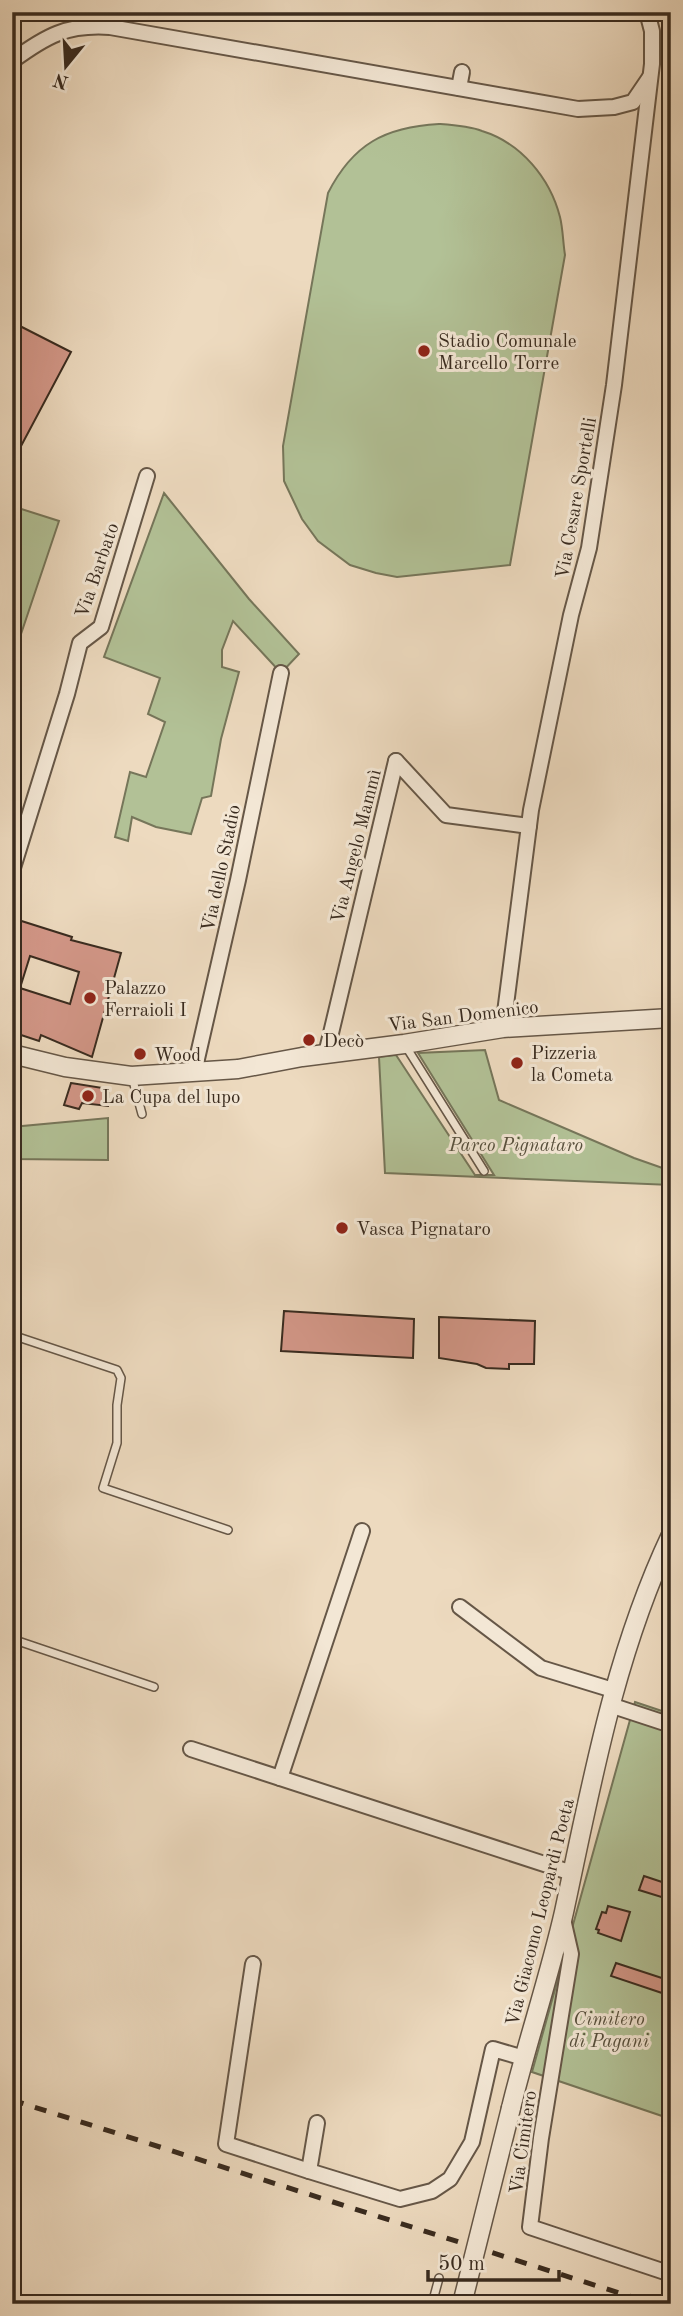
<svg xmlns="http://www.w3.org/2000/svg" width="683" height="2316" viewBox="0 0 683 2316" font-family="'Old Standard TT',serif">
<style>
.green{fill:#b2c196;stroke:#76765a;stroke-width:2}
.building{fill:#d39788;stroke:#392b1f;stroke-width:2;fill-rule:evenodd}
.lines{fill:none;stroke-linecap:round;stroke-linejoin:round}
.service-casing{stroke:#665747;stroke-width:10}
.minor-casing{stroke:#665747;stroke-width:18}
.tertiary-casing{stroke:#665747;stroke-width:21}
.service{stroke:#f3e7d5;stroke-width:7}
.minor{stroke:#f3e7d5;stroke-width:14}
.tertiary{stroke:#f3e7d5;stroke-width:18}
.rail{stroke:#392b1f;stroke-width:5;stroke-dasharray:12 12;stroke-linecap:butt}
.tertiary-bridge-casing{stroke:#665747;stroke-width:21;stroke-linecap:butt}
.tertiary-bridge{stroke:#f3e7d5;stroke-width:18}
.poi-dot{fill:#8f2418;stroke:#f3e7d5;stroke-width:2.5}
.labels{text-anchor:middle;stroke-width:6;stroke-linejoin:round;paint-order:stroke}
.poi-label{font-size:19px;fill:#392b1f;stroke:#f3e7d5;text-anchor:start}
.street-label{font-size:19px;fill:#392b1f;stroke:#f3e7d5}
.park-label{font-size:19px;font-style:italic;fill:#57503d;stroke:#f3e7d5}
</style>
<rect width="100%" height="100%" fill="#eddabf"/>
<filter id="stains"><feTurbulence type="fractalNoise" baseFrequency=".00286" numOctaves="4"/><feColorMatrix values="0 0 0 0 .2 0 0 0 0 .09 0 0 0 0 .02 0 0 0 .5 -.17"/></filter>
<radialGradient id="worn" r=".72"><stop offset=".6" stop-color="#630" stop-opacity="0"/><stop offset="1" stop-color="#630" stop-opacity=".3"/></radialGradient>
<g class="green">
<path d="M439,124C453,125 469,126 482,131C521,143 550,178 560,217C563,229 563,243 565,255L510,565L397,577L376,573L350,565L318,541L302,519L284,481L283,446L328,193C353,144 385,127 439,124Z"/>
<path d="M164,493L249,599L299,654L281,673L233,621L222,650V667L239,672L221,739L211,796L202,798L191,834L156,827L132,817L128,841L115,837L130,772L146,777L165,722L148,714L160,678L104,657Z"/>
<path d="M12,506L59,521L21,634L12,631Z"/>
<path d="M485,1050L499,1100L634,1158L671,1171V1185L385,1173L379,1057L396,1055L475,1175H494L418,1053Z"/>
<path d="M108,1118V1160L12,1159V1127Z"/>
<path d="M635,1702L671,1714V2119L532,2072Z"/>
</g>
<g class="building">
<path d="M12,322L71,352L12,463Z"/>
<path d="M12,918L72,937L71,940L121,953L92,1057L41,1035L39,1041L12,1032ZM30,956L79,972L70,1004L20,988Z"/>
<path d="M71,1083L109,1089L108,1106L82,1103L79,1109L64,1105Z"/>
<path d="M284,1311L414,1319L413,1358L281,1351Z"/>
<path d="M439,1317L535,1321L534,1364H509V1369L486,1368L477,1364L439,1358Z"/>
<path d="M644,1876L671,1885V1900L639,1890Z"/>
<path d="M608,1906L630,1912L621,1941L598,1933L599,1930L596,1929L602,1912L606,1913Z"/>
<path d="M616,1963L671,1981V1996L611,1976Z"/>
</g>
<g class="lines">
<defs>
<g id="service">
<path d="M405,1045L484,1171"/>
<path d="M132,1077L142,1114"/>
<path d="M12,1335L117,1370L121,1378L117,1405V1443L103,1488L228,1530"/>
<path d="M12,1639L154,1687"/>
<path d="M12,1710L17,1732L12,1747"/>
<path d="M432,2304L439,2278"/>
</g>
<g id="minor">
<path d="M12,61C46,36 67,24 110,27L578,109L614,107L633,102L650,77"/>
<path d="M459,88L462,72"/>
<path d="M396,761L446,815L529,826"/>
<path d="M12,871L67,694L80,643L101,627L147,476"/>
<path d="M503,1028L531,810L571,615L589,548L614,385L652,64V31L647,12"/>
<path d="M326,1054L396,761"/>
<path d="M194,1072L238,880L281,673"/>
<path d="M460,1607L541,1668L613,1690"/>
<path d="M610,1705L671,1725"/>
<path d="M191,1749L572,1873"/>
<path d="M280,1778L362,1531"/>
<path d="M563,1919L571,1954L541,2138L530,2227L671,2274"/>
<path d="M253,1964L226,2144L309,2171"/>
<path d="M317,2123L309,2171L400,2199L432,2191L450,2179L472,2142L493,2049L524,2058"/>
</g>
<g id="tertiary">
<path d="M12,1054L65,1067L131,1076L238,1069L302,1057L404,1044L503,1028L671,1018"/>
<path d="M511,2108C527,2042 549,1978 564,1912C592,1782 614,1656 671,1535"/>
</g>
</defs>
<use href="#service" class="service-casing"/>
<use href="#minor" class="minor-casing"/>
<use href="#tertiary" class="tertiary-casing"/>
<use href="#service" class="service"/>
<use href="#minor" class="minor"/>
<use href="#tertiary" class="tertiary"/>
<path class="rail" d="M12,2100L654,2304"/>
<defs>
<path id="tertiary-bridge" d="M462,2304L511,2108"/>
</defs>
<use href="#tertiary-bridge" class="tertiary-bridge-casing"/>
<use href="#tertiary-bridge" class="tertiary-bridge"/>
</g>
<g class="poi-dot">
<circle cx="424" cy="351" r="7"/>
<circle cx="90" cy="998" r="7"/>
<circle cx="309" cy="1040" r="7"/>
<circle cx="140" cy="1054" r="7"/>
<circle cx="517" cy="1063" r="7"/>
<circle cx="88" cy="1096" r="7"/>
<circle cx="342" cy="1228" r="7"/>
</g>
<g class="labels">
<g class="poi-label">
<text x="438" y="347">Stadio Comunale<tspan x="438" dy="22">Marcello Torre</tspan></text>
<text x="104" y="994">Palazzo<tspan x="104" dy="22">Ferraioli I</tspan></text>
<text x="323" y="1047">Decò</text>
<text x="531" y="1059">Pizzeria<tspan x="531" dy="22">la Cometa</tspan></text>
<text x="154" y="1061">Wood</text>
<text x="102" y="1103">La Cupa del lupo</text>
<text x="356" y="1235">Vasca Pignataro</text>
</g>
<g class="street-label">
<text transform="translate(575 498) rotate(-80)" y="7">Via Cesare Sportelli</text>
<text transform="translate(96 570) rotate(-71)" y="7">Via Barbato</text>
<text transform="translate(355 846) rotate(-76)" y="7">Via Angelo Mammì</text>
<text transform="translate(220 868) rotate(-78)" y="7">Via dello Stadio</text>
<text transform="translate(463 1015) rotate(-7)" y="7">Via San Domenico</text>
<text transform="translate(539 1912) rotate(-76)" y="7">Via Giacomo Leopardi Poeta</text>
<text transform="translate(522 2142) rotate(-82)" y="7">Via Cimitero</text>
</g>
<g class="park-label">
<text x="516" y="1151">Parco Pignataro</text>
<text x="609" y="2025">Cimitero<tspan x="609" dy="22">di Pagani</tspan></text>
</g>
</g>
<rect width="683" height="2316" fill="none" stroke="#eddabf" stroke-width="42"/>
<rect x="14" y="14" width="655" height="2288" fill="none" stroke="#392b1f" stroke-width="3.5"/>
<rect x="21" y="21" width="641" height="2274" fill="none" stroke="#392b1f" stroke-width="2"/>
<g transform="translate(66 66) rotate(198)" stroke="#f3e7d5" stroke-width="5" paint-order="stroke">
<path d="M0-5L12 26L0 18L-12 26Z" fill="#392b1f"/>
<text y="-10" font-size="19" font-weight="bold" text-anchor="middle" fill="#392b1f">N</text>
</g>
<path d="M428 2270v10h131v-10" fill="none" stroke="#392b1f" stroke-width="3.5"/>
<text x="438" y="2270" font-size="21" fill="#392b1f" stroke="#f3e7d5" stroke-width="5" paint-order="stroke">50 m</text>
<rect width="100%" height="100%" filter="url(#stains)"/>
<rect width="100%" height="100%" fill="url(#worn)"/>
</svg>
